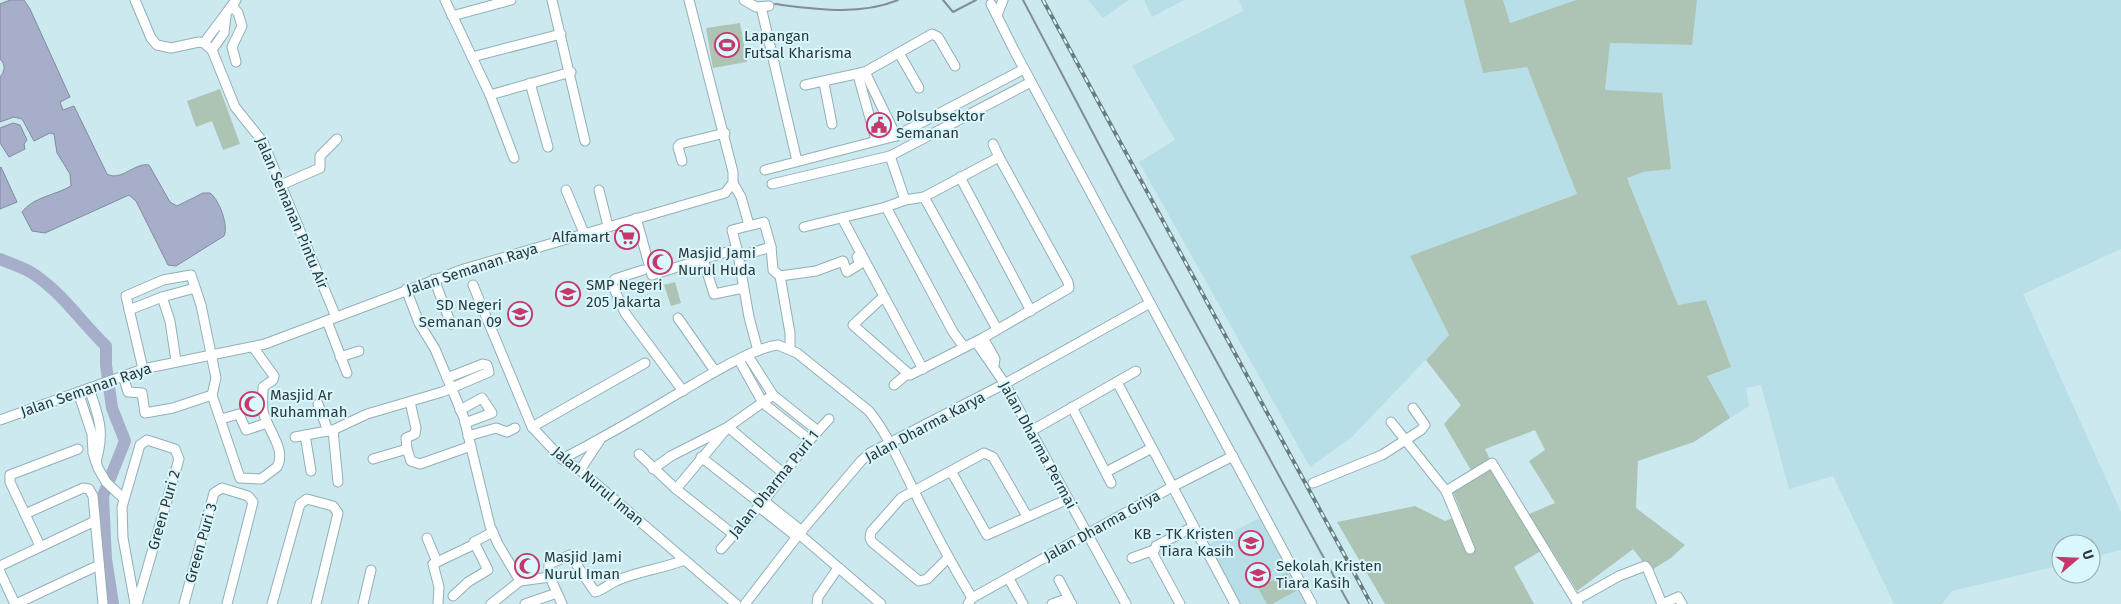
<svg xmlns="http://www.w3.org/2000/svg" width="2121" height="604" viewBox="0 0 2121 604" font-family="'Fira Sans',sans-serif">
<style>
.built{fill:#b8dee7}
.green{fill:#adc3b3;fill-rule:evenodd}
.water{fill:#a7aeca;stroke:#828b9f}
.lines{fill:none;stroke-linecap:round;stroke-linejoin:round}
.stream{stroke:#828b9f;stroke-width:2}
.river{stroke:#a7aeca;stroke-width:12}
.minor-casing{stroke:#93afb6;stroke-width:11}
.minor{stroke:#fff;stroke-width:9}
.rail-casing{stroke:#697c80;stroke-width:4}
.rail{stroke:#d9f7fd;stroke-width:2;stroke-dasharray:5.5;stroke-linecap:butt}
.labels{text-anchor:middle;stroke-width:4;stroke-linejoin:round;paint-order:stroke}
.poi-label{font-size:15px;fill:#2d393b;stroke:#d9f7fd;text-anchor:start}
.street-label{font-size:15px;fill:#2d393b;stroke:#d9f7fd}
</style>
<rect width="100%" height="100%" fill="#cce9f0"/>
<g class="built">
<path d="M1088,0H1129L1103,18Z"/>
<path d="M1144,0H1184L1152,17Z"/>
<path d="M1239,0H1464L1483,73L1527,67L1577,194L1411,256L1449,335L1351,438L1310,467L1139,162L1175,140L1132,66L1243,11Z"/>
<path d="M1503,0H1576L1509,23Z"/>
<path d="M1697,0H2121V249L2023,294L2121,512V550L2091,558V544H2061V565L1952,591L1942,604H1894L1833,476L1789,489L1761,385L1746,388L1749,406L1730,418L1707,375L1731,367L1706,300L1678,305L1627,177L1643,172L1671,169L1605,90L1610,43L1691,45Z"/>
<path d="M1261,517L1309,604H1239L1208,545Z"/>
</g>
<g class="green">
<path d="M1464,0H1503L1510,23L1576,0H1697L1692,45L1610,43L1605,90L1662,93L1671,169L1643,172L1627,178L1678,305L1706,300L1731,367L1707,376L1730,418L1694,442L1638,461L1636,508L1685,545L1671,558L1650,571L1633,549L1577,591L1549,546L1514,567L1534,604H1385L1337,522L1415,506L1445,521L1462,514L1452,490L1475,477L1444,424L1461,405L1426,360L1449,335L1410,256L1577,194L1527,67L1483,73ZM1535,430L1545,450L1529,461L1555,503L1527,515L1507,494L1485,449Z"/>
<path d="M740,23L747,62L713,68L706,28Z"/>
<path d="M220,89L240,144L223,150L212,121L196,127L187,101Z"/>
<path d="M675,282L681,303L671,306L664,285Z"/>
<path d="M1287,573L1296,591L1272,604H1267L1258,588Z"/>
</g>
<g class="water">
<path d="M10,0H24L30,9L70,97L60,102L63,110L74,106L107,174C121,182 135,162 149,165L170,202L177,206L203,193H210C219,199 229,226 224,236L176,266L168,265L136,201L129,195L45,233L32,231L22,212C33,197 56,195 71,186L70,174L57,153L54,134L50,133L34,141L22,119L14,117L0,122V77C5,71 6,65 0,59V4Z"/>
<path d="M13,123L20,125L27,140L24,144L25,149L9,157L0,143V128Z"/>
<path d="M1,167L17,202L0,209V168Z"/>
</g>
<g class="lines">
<g class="stream">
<path d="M943,0L953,12L976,0"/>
<path d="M1023,0L1123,190L1349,604"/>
<path d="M775,4C815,9 860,16 898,0"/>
</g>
<path class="river" d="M0,259C11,264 26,268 35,275C63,294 82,323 106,346V365L112,408L125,441L103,496L106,559L113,604"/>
<defs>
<g id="minor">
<path d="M135,0L151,38L157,45L171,48L199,42L204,43L212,50L235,107L263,142L336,317"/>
<path d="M445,0L490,95L514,158"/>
<path d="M552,0L585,141"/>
<path d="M744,0L756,7L769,6"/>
<path d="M991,4L1015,52L1312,604"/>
<path d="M233,7L238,13L242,26L232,47L236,62"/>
<path d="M762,11L797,161"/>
<path d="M997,15L1003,0"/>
<path d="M452,16L511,0"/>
<path d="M204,43L236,0"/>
<path d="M212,50L224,33L226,16"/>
<path d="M899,53L919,88"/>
<path d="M472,57L561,34"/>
<path d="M865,72L932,34L938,37L955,66"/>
<path d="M858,75L876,140"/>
<path d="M530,83L548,147"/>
<path d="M824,83L832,124"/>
<path d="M805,85L865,72L896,136"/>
<path d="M490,95L571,72"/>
<path d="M993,144L999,157"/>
<path d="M682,161L678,147L680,144L725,133"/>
<path d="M765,170L896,136L1024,69"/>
<path d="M960,177L1031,311"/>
<path d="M733,183L741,197L749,225"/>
<path d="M772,184L890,156L1031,82"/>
<path d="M281,185L320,168V156L337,139"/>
<path d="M566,190L584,233"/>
<path d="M599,190L608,226"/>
<path d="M924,197L997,329"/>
<path d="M886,207L953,332L964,347"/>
<path d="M636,218L652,275L703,259"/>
<path d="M842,218L923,369"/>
<path d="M804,227L886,207L905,200L890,156"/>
<path d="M771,247L773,270L780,276"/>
<path d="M737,249L732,230L764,222L771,247L738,257"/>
<path d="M643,270L615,279L612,284L625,313L683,391"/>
<path d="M780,276L816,271L843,261L847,272L860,264L857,257"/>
<path d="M780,276L790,333V349"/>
<path d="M434,279L451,324"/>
<path d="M473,285L532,427L562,459L580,470L736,604"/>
<path d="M743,288L714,294L703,259L737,249L749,317L758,351"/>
<path d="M406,289L419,323L435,349L464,418L490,526L498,544L520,581"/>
<path d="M162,297L195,288"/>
<path d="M883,297L853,325L910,375L983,338L1069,288L1068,282L999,157L924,197L905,200"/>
<path d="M129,310L162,297L170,321L176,361"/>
<path d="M678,318L715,371"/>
<path d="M327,321L347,373"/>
<path d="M983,338L995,359L994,365"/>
<path d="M976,342L1005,384L1126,604"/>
<path d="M748,356L773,395L818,431"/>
<path d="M340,357L359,351"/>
<path d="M739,360L763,403L810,440"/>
<path d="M143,369L126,296L163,280L191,275L201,305L216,378L212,395L240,478L261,479L277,467C287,449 267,430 263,411C262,404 263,395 263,387L273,380L274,376L253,347"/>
<path d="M123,376L128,392L142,393L145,413L173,408L212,395"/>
<path d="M1117,382L1235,604"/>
<path d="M894,385L907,374"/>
<path d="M89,388C99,418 105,431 96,462"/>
<path d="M78,392L92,434L93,453L98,468L106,482L123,498"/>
<path d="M318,404L328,431"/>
<path d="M1072,407L1111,483"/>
<path d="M460,410L482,398L492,413L465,423"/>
<path d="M221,419L239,414L246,430L267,423"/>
<path d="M0,420L143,369L265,344L464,269L725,193L733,183V172L689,0"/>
<path d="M1391,422L1446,491"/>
<path d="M532,427L645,363"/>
<path d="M333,430L338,482"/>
<path d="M1031,431L1136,371"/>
<path d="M305,435L311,471"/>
<path d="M468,436L496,428L507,432L515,428"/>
<path d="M295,437L333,430L367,414L442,392L489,372L487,365L483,364L447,378"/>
<path d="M407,449L411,461L420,464L471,446"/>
<path d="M639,454L676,489L733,534"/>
<path d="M701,457L761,504"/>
<path d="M373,459L407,449L406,438L415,434L416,428L410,402"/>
<path d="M562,459C603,438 642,415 682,391C706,377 752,348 778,345L797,353L869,411C888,435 900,463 914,491C932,527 951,563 972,598"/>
<path d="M653,469L671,456L728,427L773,395"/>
<path d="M580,470L600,440"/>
<path d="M951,471L987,535L1068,499"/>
<path d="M1106,472L1152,448"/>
<path d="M1313,483L1382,455L1421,430L1425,425L1413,408"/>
<path d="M676,489L728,427L783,473"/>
<path d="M764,501L802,531"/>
<path d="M759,507L797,537"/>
<path d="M25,514L83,488L89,489L93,496L103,604"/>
<path d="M799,534L881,604"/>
<path d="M427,538L437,562"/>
<path d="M40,546L10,482V475L78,449"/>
<path d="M721,549L764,501L807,443L829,419"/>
<path d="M1470,549L1446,491L1492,463L1578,604"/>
<path d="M948,558L927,579L919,581L872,542L870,538L871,532L901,498L984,453L993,457L1027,516"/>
<path d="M1132,558L1154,550"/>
<path d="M0,566L95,521"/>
<path d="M0,572L15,604"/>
<path d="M549,577V564L570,555L595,592C603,590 609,584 616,581C637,571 663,569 684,560"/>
<path d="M1009,579L1023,604"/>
<path d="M1059,580L1070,601"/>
<path d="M520,581L550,577L562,604"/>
<path d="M453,596L468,582L488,570L475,544"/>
<path d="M1576,600L1619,576L1645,566L1648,570L1662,604L1678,597L1682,604"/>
<path d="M16,604L99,565"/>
<path d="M135,604L123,538L122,507L140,445L147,440L175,449L179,459L137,604"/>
<path d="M184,604L214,493L222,488L248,496L253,502L227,604"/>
<path d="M272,604L300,504L307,499L333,506L338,513L316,604"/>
<path d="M363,604L371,570"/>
<path d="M438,604L439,587L433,564L475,544L474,542L493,532"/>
<path d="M491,604L520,581"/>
<path d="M525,604L557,593"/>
<path d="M745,604L799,534L861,461L870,453L1008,382L1150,303"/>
<path d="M817,604L818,597L838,568"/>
<path d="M968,604L972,598L1172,487L1233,456"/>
<path d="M1052,604L1066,599L1072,604"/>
<path d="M1180,604L1153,554L1156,546L1193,527"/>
</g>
</defs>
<use href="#minor" class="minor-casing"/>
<use href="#minor" class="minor"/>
<defs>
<path id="rail" d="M1043,0L1371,604"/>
</defs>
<use href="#rail" class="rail-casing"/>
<use href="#rail" class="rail"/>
</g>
<defs>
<symbol id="stadium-ring" viewBox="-11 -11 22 22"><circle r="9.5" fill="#d9f7fd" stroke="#c53869" stroke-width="1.5"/><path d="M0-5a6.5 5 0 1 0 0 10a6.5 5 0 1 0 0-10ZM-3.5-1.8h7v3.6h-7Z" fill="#c53869"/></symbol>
<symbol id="civic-ring" viewBox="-11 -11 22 22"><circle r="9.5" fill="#d9f7fd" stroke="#c53869" stroke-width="1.5"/><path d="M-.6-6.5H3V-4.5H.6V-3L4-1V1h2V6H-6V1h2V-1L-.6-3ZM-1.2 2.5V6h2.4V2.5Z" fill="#c53869"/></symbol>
<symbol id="supermarket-ring" viewBox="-11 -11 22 22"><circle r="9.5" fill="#d9f7fd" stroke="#c53869" stroke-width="1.5"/><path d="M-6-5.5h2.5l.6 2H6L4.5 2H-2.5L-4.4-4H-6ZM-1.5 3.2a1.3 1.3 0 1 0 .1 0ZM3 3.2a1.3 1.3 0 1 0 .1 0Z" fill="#c53869"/></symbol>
<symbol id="mosque-ring" viewBox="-11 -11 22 22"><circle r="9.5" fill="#d9f7fd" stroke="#c53869" stroke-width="1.5"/><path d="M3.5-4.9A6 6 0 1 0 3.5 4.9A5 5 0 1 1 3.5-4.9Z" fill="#c53869"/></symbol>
<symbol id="school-ring" viewBox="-11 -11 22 22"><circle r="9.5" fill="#d9f7fd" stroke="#c53869" stroke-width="1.5"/><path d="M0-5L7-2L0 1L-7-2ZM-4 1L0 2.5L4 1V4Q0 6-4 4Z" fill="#c53869"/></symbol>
</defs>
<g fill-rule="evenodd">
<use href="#stadium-ring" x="713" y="31" width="28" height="28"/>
<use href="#civic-ring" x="865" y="111" width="28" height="28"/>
<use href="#supermarket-ring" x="613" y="223" width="28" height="28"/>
<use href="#mosque-ring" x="646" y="248" width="28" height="28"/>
<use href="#school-ring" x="554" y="280" width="28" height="28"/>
<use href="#school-ring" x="506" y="300" width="28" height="28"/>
<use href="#mosque-ring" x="238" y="390" width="28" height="28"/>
<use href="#school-ring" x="1237" y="529" width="28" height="28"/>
<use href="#mosque-ring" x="513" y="552" width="28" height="28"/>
<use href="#school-ring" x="1244" y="561" width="28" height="28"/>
</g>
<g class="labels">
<g class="poi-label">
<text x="744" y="41">Lapangan<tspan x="744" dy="17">Futsal Kharisma</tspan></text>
<text x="896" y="121">Polsubsektor<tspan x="896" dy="17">Semanan</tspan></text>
<text x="610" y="242" text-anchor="end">Alfamart</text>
<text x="678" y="258">Masjid Jami<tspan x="678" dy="17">Nurul Huda</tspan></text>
<text x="586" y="290">SMP Negeri<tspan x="586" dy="17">205 Jakarta</tspan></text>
<text x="502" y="310" text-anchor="end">SD Negeri<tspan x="502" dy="17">Semanan 09</tspan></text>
<text x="270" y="400">Masjid Ar<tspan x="270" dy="17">Ruhammah</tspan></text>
<text x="1234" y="539" text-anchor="end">KB - TK Kristen<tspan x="1234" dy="17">Tiara Kasih</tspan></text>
<text x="544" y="562">Masjid Jami<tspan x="544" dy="17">Nurul Iman</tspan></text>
<text x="1276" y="571">Sekolah Kristen<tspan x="1276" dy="17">Tiara Kasih</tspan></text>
</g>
<g class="street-label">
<text transform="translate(292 213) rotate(67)" y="5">Jalan Semanan Pintu Air</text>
<text transform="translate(472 269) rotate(-18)" y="5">Jalan Semanan Raya</text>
<text transform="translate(86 390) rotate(-19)" y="5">Jalan Semanan Raya</text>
<text transform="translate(925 427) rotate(-28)" y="5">Jalan Dharma Karya</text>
<text transform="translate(1038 445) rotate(61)" y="5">Jalan Dharma Permai</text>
<text transform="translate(774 484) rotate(-51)" y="5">Jalan Dharma Puri 1</text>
<text transform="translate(598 486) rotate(40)" y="5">Jalan Nurul Iman</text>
<text transform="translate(164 510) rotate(-74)" y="5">Green Puri 2</text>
<text transform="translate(1102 526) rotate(-29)" y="5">Jalan Dharma Griya</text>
<text transform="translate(201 543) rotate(-74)" y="5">Green Puri 3</text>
</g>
</g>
<g transform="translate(2076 559) rotate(71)"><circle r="24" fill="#d9f7fd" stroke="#94abaf"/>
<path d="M0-4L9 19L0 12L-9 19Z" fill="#c53869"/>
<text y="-8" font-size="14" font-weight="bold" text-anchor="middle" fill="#2d393b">U</text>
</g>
</svg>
